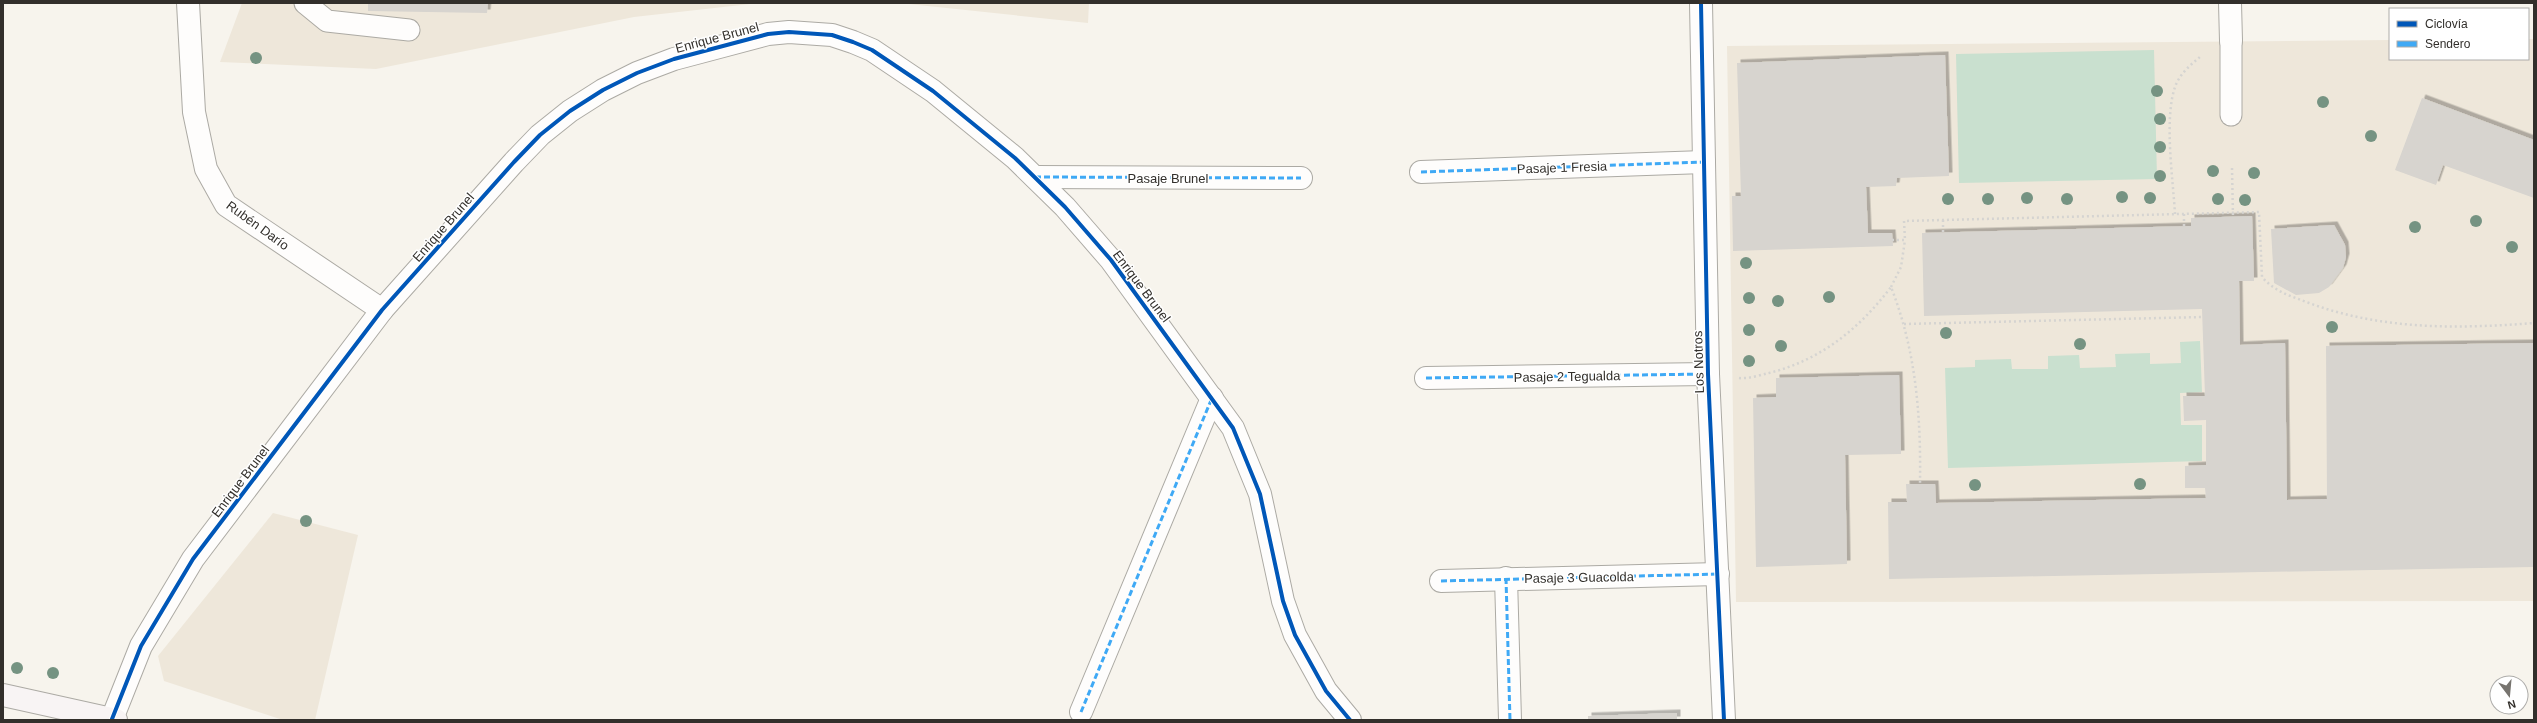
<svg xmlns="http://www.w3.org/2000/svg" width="2537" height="723" viewBox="0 0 2537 723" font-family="Arial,sans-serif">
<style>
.built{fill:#eee7da}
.green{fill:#c9e0cf}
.building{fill:#d7d4cf;filter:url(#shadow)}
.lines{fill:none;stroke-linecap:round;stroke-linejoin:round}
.lane-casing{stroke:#acaaa4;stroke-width:23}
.street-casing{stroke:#acaaa4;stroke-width:24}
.secondary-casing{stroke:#acaaa4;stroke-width:24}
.path{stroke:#d5d4d1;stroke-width:2.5;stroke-dasharray:2 3;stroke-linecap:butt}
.lane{stroke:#fefdfc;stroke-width:21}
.street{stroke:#fefdfc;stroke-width:22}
.secondary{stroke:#f8f4f4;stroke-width:22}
.quiet{stroke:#3fa9f5;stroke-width:3;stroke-dasharray:6 3;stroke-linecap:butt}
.cycleway-casing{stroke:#fff;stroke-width:6}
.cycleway{stroke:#0057b8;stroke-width:4}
.tree{fill:#759382}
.labels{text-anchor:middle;stroke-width:3;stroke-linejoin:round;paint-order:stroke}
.street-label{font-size:13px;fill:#322f2b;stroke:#fff}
</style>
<defs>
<filter id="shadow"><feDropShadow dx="3.5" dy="-3.5" stdDeviation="0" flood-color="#0004"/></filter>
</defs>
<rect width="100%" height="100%" fill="#f7f4ed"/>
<g class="built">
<path d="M242,3H759L634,17L376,69L220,62Z"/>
<path d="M899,3H1089L1088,23Z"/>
<path d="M2528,39H2534V601L1736,602L1727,46L2390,40V59H2528Z"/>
<path d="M273,513L358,535L315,720H283L164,681L158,656Z"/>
</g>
<g class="green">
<path d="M2154,50L2157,179L1959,183L1956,54Z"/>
<path d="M2200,341L2202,392L2180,393L2181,425H2202V461L1948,468L1945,368L1975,367V360L2011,359L2012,369H2048V356L2079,355L2080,368L2116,367L2115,354L2150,353V364L2181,363L2180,342Z"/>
</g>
<g class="building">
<path d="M368,3H488L487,13L368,11Z"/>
<path d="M1945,55L1949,176L1897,178L1896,186L1866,187L1868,233H1892L1893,246L1733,251L1732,196H1741L1737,63Z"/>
<path d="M2422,98L2534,140V198L2443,165L2436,185L2395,170Z"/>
<path d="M2252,216L2254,281H2239L2240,345L2285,343L2287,500L2327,499L2326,346L2534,343V567L1889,579L1888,502H1907L1906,484H1935L1936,503L2206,498L2205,488H2185V466L2206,465V420L2184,421L2183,396H2205L2202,309L1924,316L1922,233L2191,226V218Z"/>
<path d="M2334,225L2345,245L2346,257L2343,268L2329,287L2319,293L2296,295L2274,283L2271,229Z"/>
<path d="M1899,375L1901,454L1845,455L1847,564L1756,567L1753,398L1776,397V378Z"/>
<path d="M1677,713V720H1588V716Z"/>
</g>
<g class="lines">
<defs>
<g id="lane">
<path d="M305,3L327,21L409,30"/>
<path d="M2231,41V115"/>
</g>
<g id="street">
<path d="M188,3L194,112L206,169L226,205L382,310"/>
<path d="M1701,3L1708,374L1724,720"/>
<path d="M2230,3L2231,41"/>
<path d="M1421,172L1704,162"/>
<path d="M1035,177L1301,178"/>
<path d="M1426,378L1708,374"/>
<path d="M1506,578L1510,720"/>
<path d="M1441,581L1718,574"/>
<path d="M1081,712L1212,398"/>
<path d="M112,719L141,646L193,559L382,310L514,162L540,135L570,111L603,90L637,73L674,59L768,34L789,32L832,35L853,42L872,50L933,91L1015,158L1065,207L1111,260L1233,428L1260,494L1283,601L1295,635L1326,691L1350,720"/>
</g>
<path id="secondary" d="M3,695L116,720"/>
</defs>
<use href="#lane" class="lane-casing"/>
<use href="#street" class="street-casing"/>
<use href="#secondary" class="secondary-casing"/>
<g class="path">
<path d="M2232,168L2233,217"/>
<path d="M2175,214C2173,179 2164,119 2175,87C2179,75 2190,65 2200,57"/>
<path d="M2184,214V226"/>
<path d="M1943,220V233"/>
<path d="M1892,240H1905L1904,221L2259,212L2262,277C2275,292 2291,296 2309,303C2382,330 2457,329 2534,323"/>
<path d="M1891,287L1901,267L1905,240"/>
<path d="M1904,324L2203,317"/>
<path d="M1739,378C1749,379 1760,375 1769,373C1821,360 1859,329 1891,287C1916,351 1921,415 1920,483"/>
</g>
<use href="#lane" class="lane"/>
<use href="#street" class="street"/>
<use href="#secondary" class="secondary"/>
<g class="quiet">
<path d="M1421,172L1704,162"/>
<path d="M1035,177L1301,178"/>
<path d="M1426,378L1708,374"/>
<path d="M1506,578L1510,720"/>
<path d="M1441,581L1718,574"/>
<path d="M1081,712L1212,398"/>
</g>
<defs>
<g id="cycleway">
<path d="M1701,3L1708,374L1724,720"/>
<path d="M112,719L141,646L193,559L382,310L514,162L540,135L570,111L603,90L637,73L674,59L768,34L789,32L832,35L853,42L872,50L933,91L1015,158L1065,207L1111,260L1233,428L1260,494L1283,601L1295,635L1326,691L1350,720"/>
</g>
</defs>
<use href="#cycleway" class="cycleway-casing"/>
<use href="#cycleway" class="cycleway"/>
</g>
<g class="tree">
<circle cx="256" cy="58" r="6"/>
<circle cx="2157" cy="91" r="6"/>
<circle cx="2323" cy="102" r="6"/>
<circle cx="2160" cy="119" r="6"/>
<circle cx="2371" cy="136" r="6"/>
<circle cx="2160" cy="147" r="6"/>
<circle cx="2213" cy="171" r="6"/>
<circle cx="2254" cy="173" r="6"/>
<circle cx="2160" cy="176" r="6"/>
<circle cx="2122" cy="197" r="6"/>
<circle cx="2027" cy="198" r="6"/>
<circle cx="2150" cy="198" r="6"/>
<circle cx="1948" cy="199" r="6"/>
<circle cx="1988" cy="199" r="6"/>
<circle cx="2067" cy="199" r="6"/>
<circle cx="2218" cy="199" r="6"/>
<circle cx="2245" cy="200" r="6"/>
<circle cx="2476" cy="221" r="6"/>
<circle cx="2415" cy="227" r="6"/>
<circle cx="2512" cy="247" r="6"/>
<circle cx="1746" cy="263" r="6"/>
<circle cx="1829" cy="297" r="6"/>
<circle cx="1749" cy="298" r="6"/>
<circle cx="1778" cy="301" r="6"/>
<circle cx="2332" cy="327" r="6"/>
<circle cx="1749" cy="330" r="6"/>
<circle cx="1946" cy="333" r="6"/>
<circle cx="2080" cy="344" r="6"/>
<circle cx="1781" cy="346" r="6"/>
<circle cx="1749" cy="361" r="6"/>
<circle cx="2140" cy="484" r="6"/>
<circle cx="1975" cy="485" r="6"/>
<circle cx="306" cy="521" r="6"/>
<circle cx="17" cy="668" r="6"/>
<circle cx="53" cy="673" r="6"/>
</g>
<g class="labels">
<g class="street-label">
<text transform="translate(717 37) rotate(-15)" y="5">Enrique Brunel</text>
<text transform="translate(1562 167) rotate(-2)" y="5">Pasaje 1 Fresia</text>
<text x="1168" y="183">Pasaje Brunel</text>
<text transform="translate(258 225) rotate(36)" y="5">Rubén Darío</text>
<text transform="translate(443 227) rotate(-49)" y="5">Enrique Brunel</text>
<text transform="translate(1142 286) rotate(53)" y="5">Enrique Brunel</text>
<text transform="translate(1698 362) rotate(-92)" y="5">Los Notros</text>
<text transform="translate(1567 376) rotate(-1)" y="5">Pasaje 2 Tegualda</text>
<text transform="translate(240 481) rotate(-53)" y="5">Enrique Brunel</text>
<text transform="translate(1579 577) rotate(-1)" y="5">Pasaje 3 Guacolda</text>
</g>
</g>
<rect width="2537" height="723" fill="none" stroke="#322f2b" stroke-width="8"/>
<rect x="2389" y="8" width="140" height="52" fill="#ffffff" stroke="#adacaa"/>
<rect x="2397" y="21" width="20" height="6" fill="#0057b8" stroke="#adacaa"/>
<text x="2425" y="28" font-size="12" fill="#322f2b">Ciclovía</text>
<rect x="2397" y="41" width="20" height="6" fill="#3fa9f5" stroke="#adacaa"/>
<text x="2425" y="48" font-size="12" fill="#322f2b">Sendero</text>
<g transform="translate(2509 695) rotate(164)"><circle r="19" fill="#ffffff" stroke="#adacaa"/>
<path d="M0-3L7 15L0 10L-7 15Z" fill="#77746f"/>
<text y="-6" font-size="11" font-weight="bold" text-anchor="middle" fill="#322f2b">N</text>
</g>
</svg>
